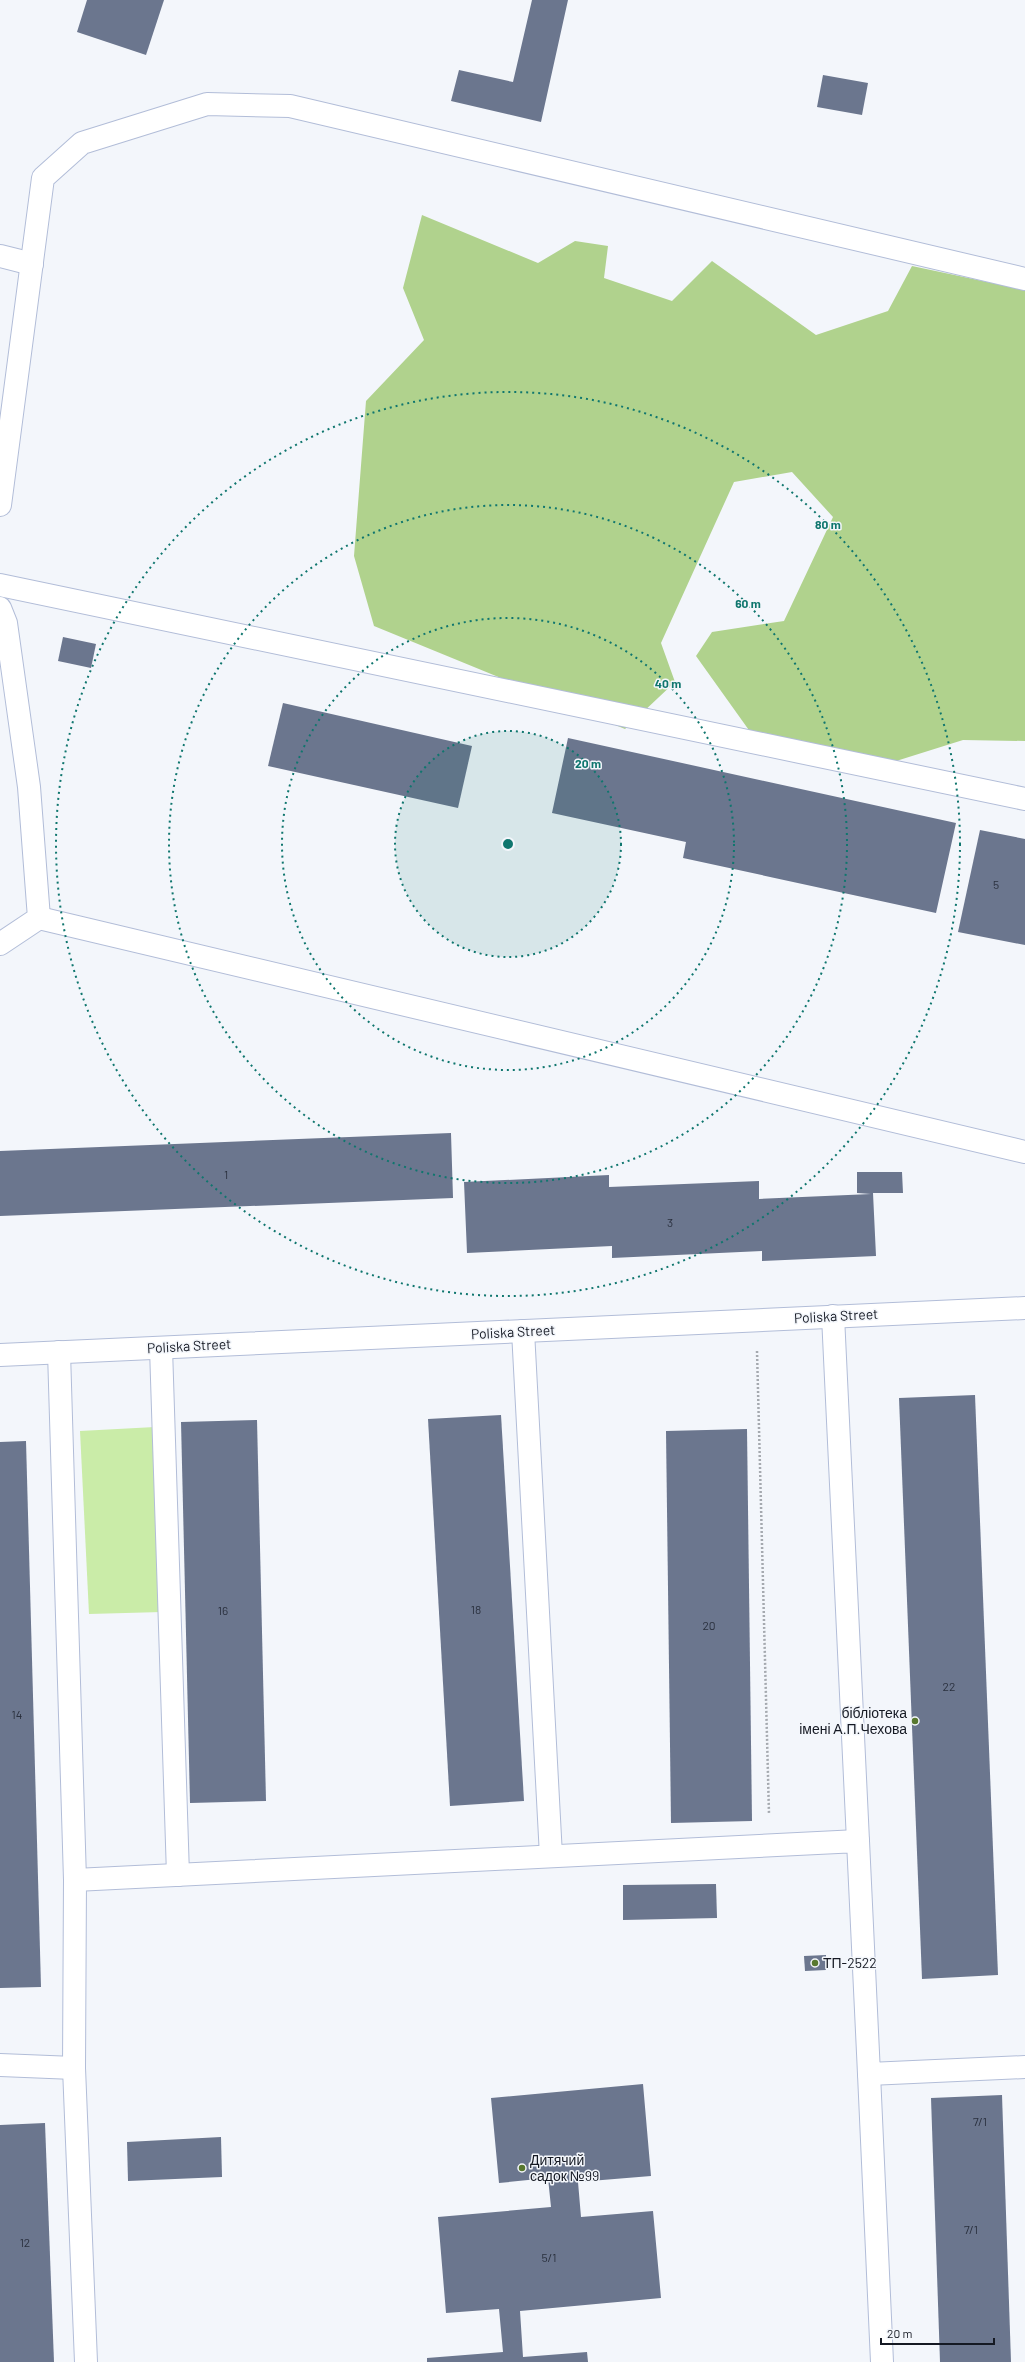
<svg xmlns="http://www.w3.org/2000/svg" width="1025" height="2362" viewBox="0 0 1025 2362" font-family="Barlow,sans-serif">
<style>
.green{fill:#caeca8}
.forest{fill:#b0d28d}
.building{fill:#6b768e}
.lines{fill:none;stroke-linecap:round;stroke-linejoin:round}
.minor-casing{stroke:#b2bdd8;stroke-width:24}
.path{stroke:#a5a9af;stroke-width:2.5;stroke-dasharray:2 2;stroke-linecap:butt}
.minor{stroke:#fff;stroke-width:22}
.ring{fill:none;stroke:#0f766e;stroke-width:2;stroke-dasharray:2 4}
.poi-dot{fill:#58782f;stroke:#f3f6fb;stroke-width:1.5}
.labels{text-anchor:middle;stroke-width:3;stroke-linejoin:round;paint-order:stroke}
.number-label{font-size:12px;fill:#2a303e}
.street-label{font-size:14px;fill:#151923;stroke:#f3f6fb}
.poi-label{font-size:14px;fill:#151923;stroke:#f3f6fb;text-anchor:start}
.centre{fill:#0f766e;stroke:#f3f6fb;stroke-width:2}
.ring-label{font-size:12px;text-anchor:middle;font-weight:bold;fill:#0f766e;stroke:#f3f6fb;stroke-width:3;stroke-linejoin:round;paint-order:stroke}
</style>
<rect width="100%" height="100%" fill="#f3f6fb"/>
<path class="green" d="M155,1427L162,1612L89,1614L80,1431Z"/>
<path class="forest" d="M422,215L538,263L575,241L608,246L604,278L672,301L712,261L816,335L888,311L912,266L1025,290V741L963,740L858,773L751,733L696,656L712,632L784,621L833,517L792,472L734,482L661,643L675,682L625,729L374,626L354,556L366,401L424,340L403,288Z"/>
<g class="building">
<path d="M87,0H164L146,55L77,32Z"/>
<path d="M532,0H568L541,122L451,101L459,70L513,82Z"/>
<path d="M823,75L868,83L862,115L817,107Z"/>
<path d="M63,637L96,644L91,668L58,661Z"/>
<path d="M283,703L472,746L458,808L268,766Z"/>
<path d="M568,738L956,823L936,913L683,858L686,842L552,813Z"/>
<path d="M980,830L1025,839V945L958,932Z"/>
<path d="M451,1133L453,1198L0,1216V1151Z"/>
<path d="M857,1172H902L903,1193H873L876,1256L762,1261V1251L612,1258V1246L467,1253L464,1182L609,1175V1187L759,1181V1199L871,1194L857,1193Z"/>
<path d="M975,1395L998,1975L922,1979L899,1398Z"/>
<path d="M501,1415L524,1801L450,1806L428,1419Z"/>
<path d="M257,1420L266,1801L190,1803L181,1422Z"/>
<path d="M747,1429L752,1821L671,1823L666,1431Z"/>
<path d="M26,1441L41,1987L0,1988V1442Z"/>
<path d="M716,1884L717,1918L623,1920V1885Z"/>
<path d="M826,1955V1970L805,1971L804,1956Z"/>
<path d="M643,2084L651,2176L578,2182L581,2217L653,2211L661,2298L520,2311L523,2357L587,2352L588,2362H427V2358L503,2352L499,2309L446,2313L438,2217L551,2207L548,2178L499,2183L491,2098Z"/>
<path d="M1002,2095L1011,2362H940L931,2098Z"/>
<path d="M45,2123L54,2362H0V2125Z"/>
<path d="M221,2137L222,2177L128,2181L127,2142Z"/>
</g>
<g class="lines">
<defs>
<g id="minor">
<path d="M0,256L32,264"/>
<path d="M0,505L43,178L82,143L207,104L290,106L1025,279"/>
<path d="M0,585L1025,799"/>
<path d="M0,608L6,623L29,787L39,918L0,944"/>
<path d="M39,918L1025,1152"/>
<path d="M833,1316L858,1841"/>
<path d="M523,1331L551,1856"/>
<path d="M161,1348L178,1875"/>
<path d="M59,1352L75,1880"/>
<path d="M0,1355L1025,1308"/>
<path d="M0,2065L74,2068"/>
<path d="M869,2074L882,2362"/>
<path d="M86,2362L74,2068L75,1880L858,1841L869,2074L1025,2067"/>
</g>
</defs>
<use href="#minor" class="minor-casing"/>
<path class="path" d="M757,1351L769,1814"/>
<use href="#minor" class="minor"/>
</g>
<circle cx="508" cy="844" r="113" fill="#0f766e" fill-opacity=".12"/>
<g class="ring">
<circle cx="508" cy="844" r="113"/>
<circle cx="508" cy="844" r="226"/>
<circle cx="508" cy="844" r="339"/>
<circle cx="508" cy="844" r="452"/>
</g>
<g class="poi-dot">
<circle cx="915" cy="1721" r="4"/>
<circle cx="815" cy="1963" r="4"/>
<circle cx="522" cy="2168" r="4"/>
</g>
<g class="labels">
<g class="number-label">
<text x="996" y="889">5</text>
<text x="226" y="1179">1</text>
<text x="670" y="1227">3</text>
<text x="476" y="1614">18</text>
<text x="223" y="1615">16</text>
<text x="709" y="1630">20</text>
<text x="949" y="1691">22</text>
<text x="17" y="1719">14</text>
<text x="980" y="2126">7/1</text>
<text x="971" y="2234">7/1</text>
<text x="25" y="2247">12</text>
<text x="549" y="2262">5/1</text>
</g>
<g class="street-label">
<text transform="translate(836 1316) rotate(-3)" y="5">Poliska Street</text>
<text transform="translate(513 1332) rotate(-3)" y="5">Poliska Street</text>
<text transform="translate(189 1346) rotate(-3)" y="5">Poliska Street</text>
</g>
<g class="poi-label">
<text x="907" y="1718" text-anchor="end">бібліотека<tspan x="907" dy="16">імені А.П.Чехова</tspan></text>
<text x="823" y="1968">ТП-2522</text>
<text x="530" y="2165">Дитячий<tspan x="530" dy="16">садок №99</tspan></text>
</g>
</g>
<circle cx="508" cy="844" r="6" class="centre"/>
<g class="ring-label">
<text x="828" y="529">80 m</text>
<text x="748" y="608">60 m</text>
<text x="668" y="688">40 m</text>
<text x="588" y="768">20 m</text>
</g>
<path d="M881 2338v6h113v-6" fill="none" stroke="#151923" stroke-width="2"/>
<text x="887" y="2338" font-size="12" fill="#151923" stroke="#f3f6fb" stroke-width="3" paint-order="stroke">20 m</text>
</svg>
